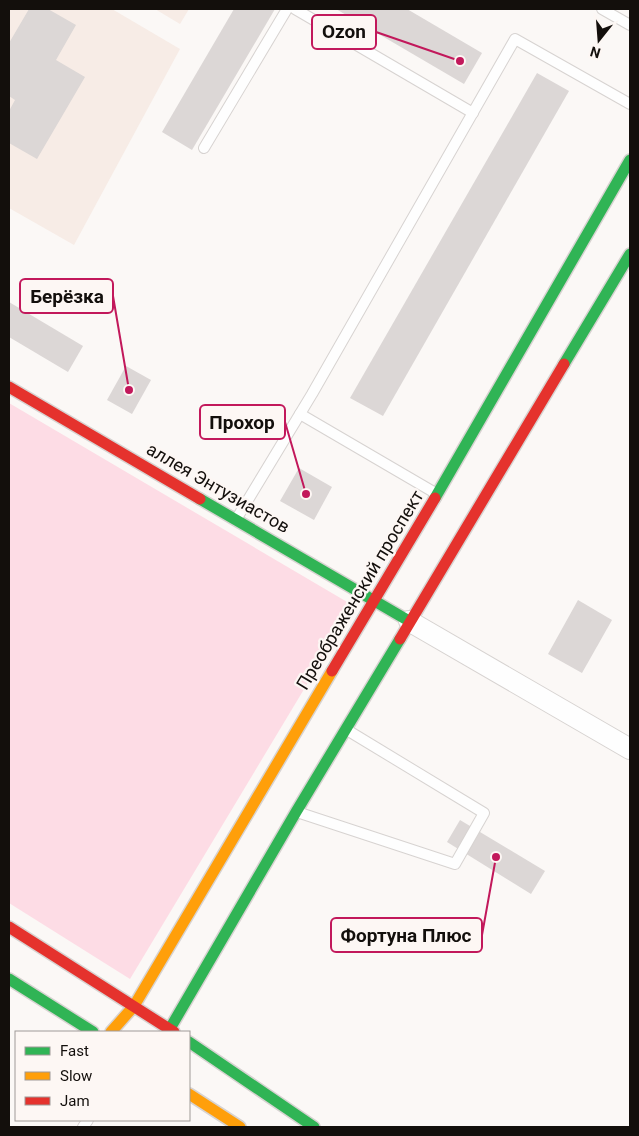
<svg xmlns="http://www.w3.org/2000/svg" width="639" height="1136" viewBox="0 0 639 1136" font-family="Roboto,sans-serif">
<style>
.built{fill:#f7ece6}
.green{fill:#fddce5}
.building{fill:#dcd7d6}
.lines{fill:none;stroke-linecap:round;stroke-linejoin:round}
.lane-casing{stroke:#d7d3d1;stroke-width:12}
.street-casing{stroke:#d7d3d1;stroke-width:22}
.fast-casing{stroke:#d7d3d1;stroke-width:14}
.slow-casing{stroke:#d7d3d1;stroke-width:14}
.jam-casing{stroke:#d7d3d1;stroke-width:14}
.lane{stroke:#fefefe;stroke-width:10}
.street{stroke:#fefefe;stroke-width:20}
.fast{stroke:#30b455;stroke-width:11}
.slow{stroke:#ff9f0a;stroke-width:11}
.jam{stroke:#e5322d;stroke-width:11}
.labels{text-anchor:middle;stroke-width:4.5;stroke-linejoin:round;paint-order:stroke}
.street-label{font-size:18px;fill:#130f0c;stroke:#fdf7f4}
.leader{fill:none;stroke:#c2185b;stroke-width:2}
.callout-dot{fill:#c2185b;stroke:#fdf7f4;stroke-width:2}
.callout{fill:#fdf7f4;stroke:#c2185b;stroke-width:2}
.callout-label{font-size:19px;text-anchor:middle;font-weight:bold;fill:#130f0c}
</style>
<rect width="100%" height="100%" fill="#fbf8f6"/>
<g class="built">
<path d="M9,9H112L180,49L74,245L9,208Z"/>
<path d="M155,9H189L180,24Z"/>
</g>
<path class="green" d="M9,403L354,606L130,979L9,903Z"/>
<g class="building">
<path d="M29,9H48L76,25L56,60L85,77L37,159L9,143V111L15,100L9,96V43Z"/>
<path d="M234,9H275L192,150L162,132Z"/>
<path d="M336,9H407L482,53L464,84Z"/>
<path d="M537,73L569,91L383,416L350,398Z"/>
<path d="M9,302L83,346L68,372L9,337Z"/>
<path d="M126,366L151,380L132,414L107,400Z"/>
<path d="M299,468L332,487L314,520L280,501Z"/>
<path d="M578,600L612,620L582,673L548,654Z"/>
<path d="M460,820L545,871L531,894L447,842Z"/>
</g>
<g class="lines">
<defs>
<g id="lane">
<path d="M295,9L473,113"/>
<path d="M602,9L630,25"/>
<path d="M204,148L287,9"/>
<path d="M300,414L437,494"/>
<path d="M237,518L312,394L515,39L630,104"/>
<path d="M297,812L455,864L484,813L347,730"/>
<path d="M83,1127L88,1120"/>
</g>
<path id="street" d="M409,621L630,749"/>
<g id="fast">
<path d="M564,364L630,254"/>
<path d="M435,498L630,160"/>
<path d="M200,499L409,621"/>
<path d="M9,979L93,1032"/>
<path d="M168,1032L296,812L400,639"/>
<path d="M189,1042L314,1127"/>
</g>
<g id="slow">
<path d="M111,1032L134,1006L332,671"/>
<path d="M189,1094L240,1127"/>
</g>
<g id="jam">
<path d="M9,387L200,499"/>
<path d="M400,639L564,364"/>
<path d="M332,671L435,498"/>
<path d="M9,927L174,1032"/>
</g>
</defs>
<use href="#lane" class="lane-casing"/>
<use href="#street" class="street-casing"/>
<use href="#fast" class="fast-casing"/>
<use href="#slow" class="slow-casing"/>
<use href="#jam" class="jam-casing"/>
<use href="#lane" class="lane"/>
<use href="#street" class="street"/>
<use href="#fast" class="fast"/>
<use href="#slow" class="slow"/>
<use href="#jam" class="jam"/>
</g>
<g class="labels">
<g class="street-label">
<text transform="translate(218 488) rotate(30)" y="6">аллея Энтузиастов</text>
<text transform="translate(360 590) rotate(-59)" y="6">Преображенский проспект</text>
</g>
</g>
<path class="leader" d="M460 61L376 32M129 390L113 296M306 494L285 422M496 857L482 935"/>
<g class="callout-dot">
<circle cx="460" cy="61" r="5"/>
<circle cx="129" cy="390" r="5"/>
<circle cx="306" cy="494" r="5"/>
<circle cx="496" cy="857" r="5"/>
</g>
<g class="callout">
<rect x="312" y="15" width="64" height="34" rx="5"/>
<rect x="20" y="279" width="93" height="34" rx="5"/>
<rect x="200" y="405" width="85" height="34" rx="5"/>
<rect x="331" y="918" width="151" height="34" rx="5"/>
</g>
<g class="callout-label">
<text x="344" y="38">Ozon</text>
<text x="67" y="303">Берёзка</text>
<text x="242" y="429">Прохор</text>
<text x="406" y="942">Фортуна Плюс</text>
</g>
<rect width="639" height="1136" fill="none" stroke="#130f0c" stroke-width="20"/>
<rect x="15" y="1031" width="175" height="90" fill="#fdf7f4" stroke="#9f9a97"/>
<rect x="25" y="1047" width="25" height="8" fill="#30b455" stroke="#9f9a97"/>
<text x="60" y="1056" font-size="15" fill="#130f0c">Fast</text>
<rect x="25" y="1072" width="25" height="8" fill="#ff9f0a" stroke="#9f9a97"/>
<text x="60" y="1081" font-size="15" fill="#130f0c">Slow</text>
<rect x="25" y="1097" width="25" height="8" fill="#e5322d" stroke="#9f9a97"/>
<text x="60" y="1106" font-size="15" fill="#130f0c">Jam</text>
<g transform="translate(599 40) rotate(197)" stroke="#fdf7f4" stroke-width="4" paint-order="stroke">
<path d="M0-4L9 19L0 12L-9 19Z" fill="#130f0c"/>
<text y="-8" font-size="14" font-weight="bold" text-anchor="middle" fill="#130f0c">N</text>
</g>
</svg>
